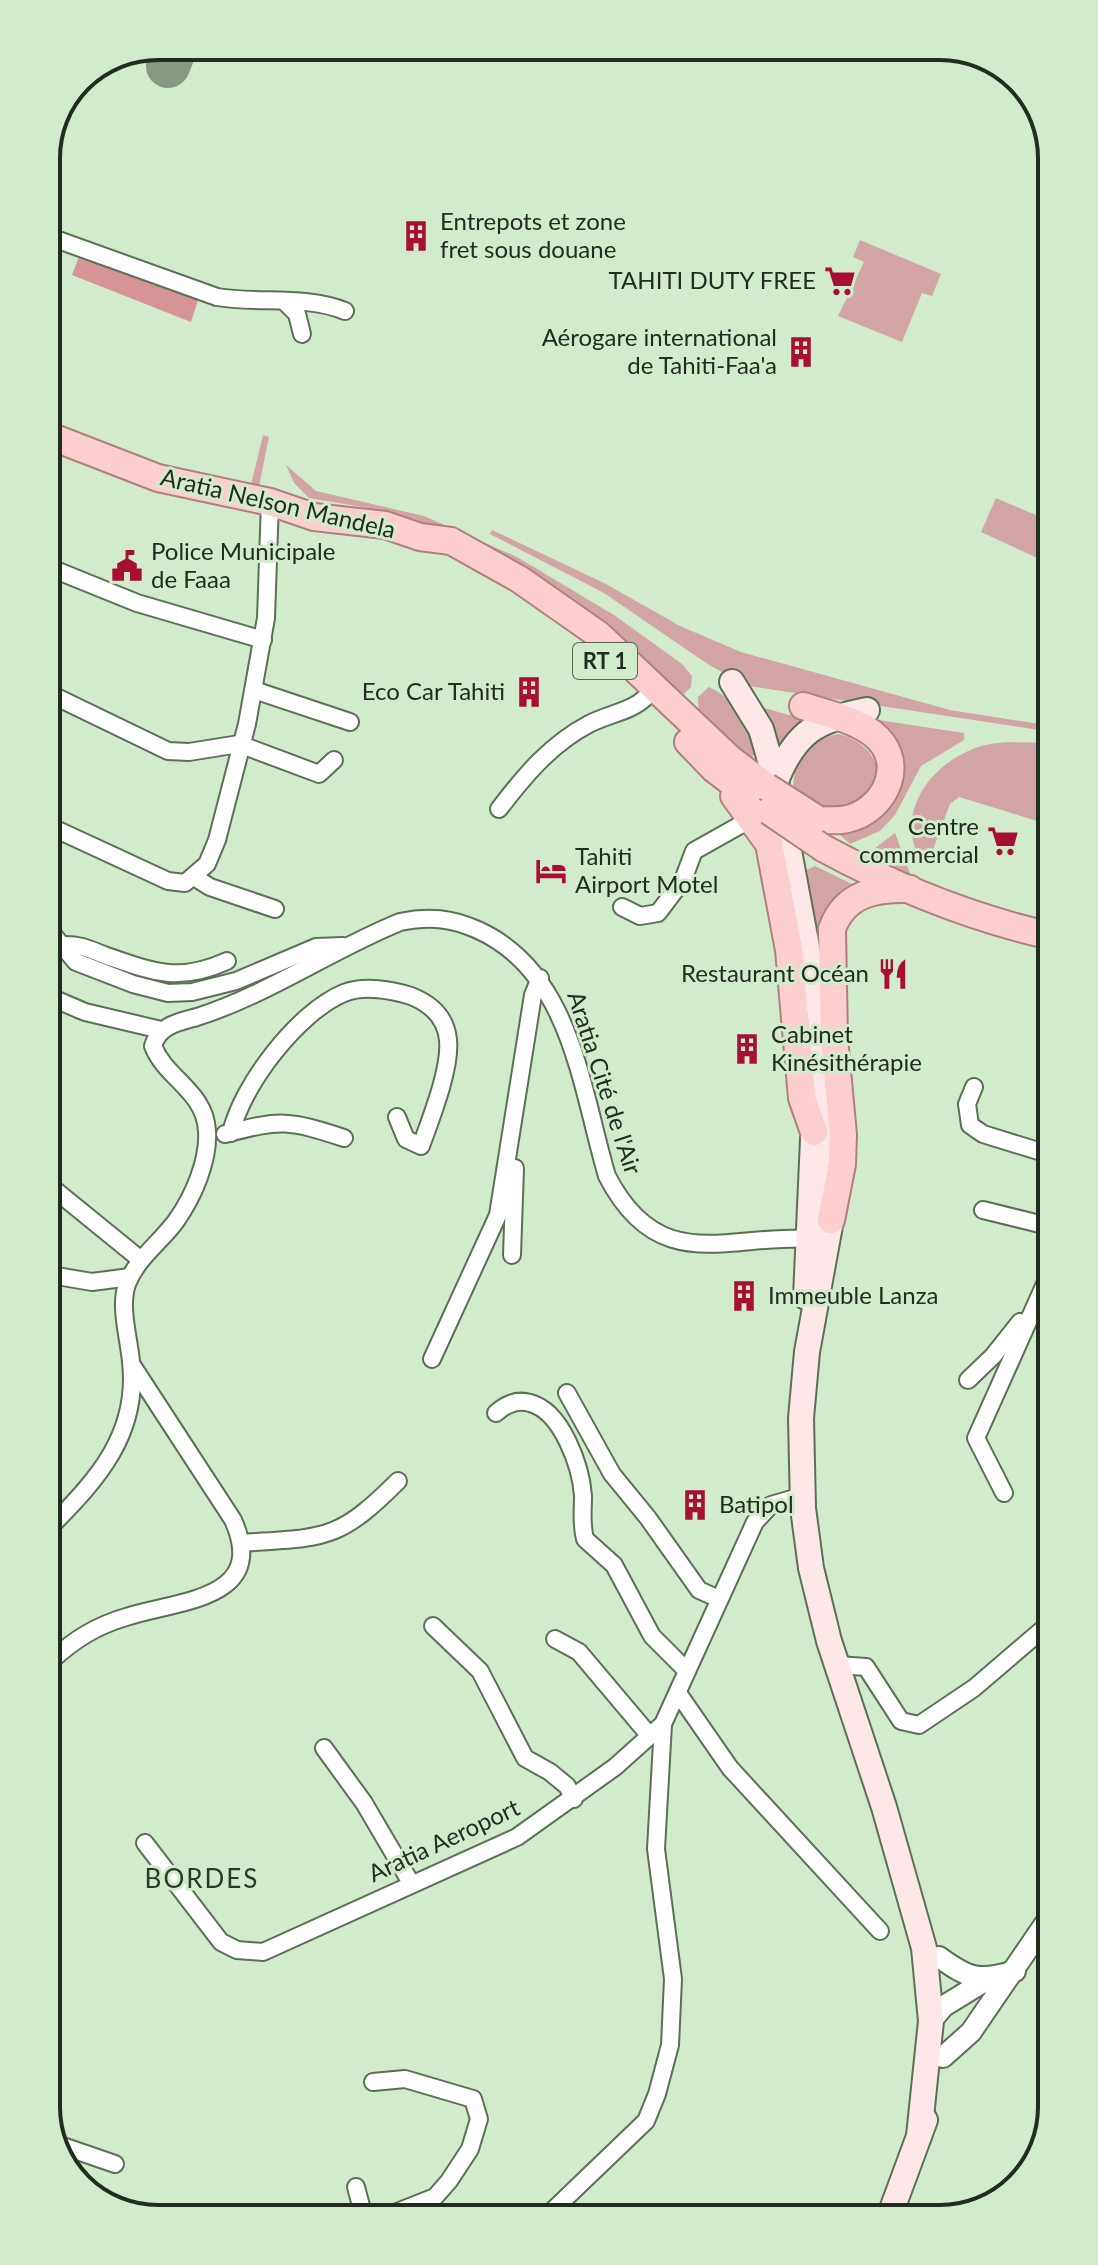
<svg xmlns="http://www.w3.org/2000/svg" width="1098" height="2265" viewBox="0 0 1098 2265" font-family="Lato,sans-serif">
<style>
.green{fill:#d2a4a5}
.forest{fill:#d69496}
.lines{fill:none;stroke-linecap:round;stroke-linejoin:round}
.taxiway{stroke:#879883;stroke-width:44}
.minor-casing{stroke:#5b7056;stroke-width:20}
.tertiary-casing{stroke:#5b7056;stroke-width:24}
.secondary-casing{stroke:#5b7056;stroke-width:28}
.primary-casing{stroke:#b0807f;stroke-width:30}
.minor{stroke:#fff;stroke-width:16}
.tertiary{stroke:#fff;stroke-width:20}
.secondary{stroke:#fee7e8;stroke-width:24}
.primary{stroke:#fdced0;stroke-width:26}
.primary-bridge-casing{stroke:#b0807f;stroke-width:30;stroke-linecap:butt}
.primary-bridge{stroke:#fdced0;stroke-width:26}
.labels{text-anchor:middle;stroke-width:6;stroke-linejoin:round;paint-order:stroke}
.shield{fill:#d3ebcd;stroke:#586555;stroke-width:2}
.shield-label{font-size:22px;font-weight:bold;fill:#232c21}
.poi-label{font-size:24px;fill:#232c21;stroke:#d3ebcd;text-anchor:start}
.street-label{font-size:24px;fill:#232c21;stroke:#d3ebcd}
.neighbourhood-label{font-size:26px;letter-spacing:2px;fill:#293c24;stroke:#d3ebcd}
.rim{fill:none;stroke:#232c21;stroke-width:4}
</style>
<rect width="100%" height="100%" fill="#d3ebcd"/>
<g class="green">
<path d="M860,240L941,274L932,296L922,293L902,342L838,316L864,262L853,257Z"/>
<path d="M263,435L269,437L258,491L250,489Z"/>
<path d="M286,465L316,491L424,516L517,557L614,615L682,664L692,676L691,687L684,694L677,692L650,663L429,527L362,507L309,498L294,483Z"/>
<path d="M996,498L1045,519L1046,562L981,532Z"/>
<path d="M492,530L606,584L680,626L741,652L950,710L1046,725V731L749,686L709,665L604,593L490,534Z"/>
<path d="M709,687C737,699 747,726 755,753L752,757L746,758L699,720L698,697Z"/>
<path d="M756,706L808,720L775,764Z"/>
<path d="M865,718L964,733V740L921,766L895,815L880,831L850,844L838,833L888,797Z"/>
<path d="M838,734C858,738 880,755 877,778C876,786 869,795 866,802L833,815L793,786C795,758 809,739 838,734Z"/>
<path d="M1046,742L1047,824L959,797L950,804L931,855L920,859C892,807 939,754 990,744C1009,740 1028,744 1046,742Z"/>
<path d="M895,833L911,876L909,877L867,854Z"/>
<path d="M815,866L856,886C836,905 819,919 814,947L804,871Z"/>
</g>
<path class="forest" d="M82,249L202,288L191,322L72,275Z"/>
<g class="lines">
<path class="taxiway" d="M168,66L176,46"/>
<defs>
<g id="minor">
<path d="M47,236L217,297C259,304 306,295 345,311"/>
<path d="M286,303L297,314L302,334"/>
<path d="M48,567L137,603L263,640"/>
<path d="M254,690L350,722"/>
<path d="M48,693L168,751L189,752L239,744L319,774L334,760"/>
<path d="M499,809C525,775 551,744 589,724C608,714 630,712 645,698"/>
<path d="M49,826L168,881L185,883L207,864L217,840L247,724L266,618L270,502"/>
<path d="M194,877L210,887L275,909"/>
<path d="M622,907L640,916L658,913L683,880L694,851L751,819"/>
<path d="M49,930L76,962L133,984L168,993L192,992L236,981L316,947L343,946"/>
<path d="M62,945C79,944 89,949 104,955C153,972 178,983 227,961"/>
<path d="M50,997L85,1012L161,1030"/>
<path d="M974,1087L967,1104L970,1125L983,1134L1048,1154"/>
<path d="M231,1133C242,1085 298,1012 344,993C364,985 392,990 411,996C431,1004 446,1017 448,1040C451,1068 431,1118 421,1146L406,1139L397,1117"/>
<path d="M225,1134C281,1119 289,1120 344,1138"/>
<path d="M50,1186L141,1260"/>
<path d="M983,1210L1048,1226"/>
<path d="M512,1255L515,1168"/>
<path d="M51,1275L92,1282L130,1277"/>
<path d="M432,1359L498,1215L533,995L540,978"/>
<path d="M968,1380L993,1356L1020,1322"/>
<path d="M567,1393L612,1474L648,1518L699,1590L719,1599"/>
<path d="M496,1413C505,1405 517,1399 530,1403C562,1411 581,1467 583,1496C583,1512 581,1524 585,1539L614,1565L652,1636L687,1671"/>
<path d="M1004,1493L976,1438L1049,1275"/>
<path d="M52,1525C98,1479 139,1433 131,1362C129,1338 119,1307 127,1284C137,1258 160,1243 176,1221C193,1197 209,1161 207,1131C205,1091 166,1079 153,1046C159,1025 179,1022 197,1017C269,994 331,950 400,922C429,916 451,918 478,930C571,972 581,1088 607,1176C660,1279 730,1232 818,1239"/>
<path d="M242,1543C325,1537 337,1542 398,1481"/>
<path d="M433,1626L480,1671L525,1758L550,1772L567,1786L574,1799"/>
<path d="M555,1639L579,1652L649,1735"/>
<path d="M52,1660C75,1639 96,1626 126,1617C179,1600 269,1600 233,1520L132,1365"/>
<path d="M838,1665L866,1667L901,1721L919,1725L974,1688L1050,1623"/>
<path d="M678,1693L730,1768L880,1931"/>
<path d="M324,1748L364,1803L411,1883"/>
<path d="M145,1843L221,1942L237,1950L263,1952L517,1837L615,1767L663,1724L755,1522L771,1505L802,1496"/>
<path d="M373,2082L405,2079L473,2099L479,2119L470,2149L449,2181L435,2197L387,2216"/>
<path d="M54,2143L115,2164"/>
<path d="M356,2187L364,2217"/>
<path d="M548,2215L646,2121L657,2094L670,2045L673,1979L656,1849L663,1724"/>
</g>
<g id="tertiary">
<path d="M939,1957C969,1979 979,1982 1015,1971"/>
<path d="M931,2021L944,2006L988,1979"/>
<path d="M943,2057L971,2032L1051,1915"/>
</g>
<g id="secondary">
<path d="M732,682L761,729L776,781L820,1017L831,1220L807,1352L801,1418L803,1508L811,1568L829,1641L884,1807L924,1948L931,2021L919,2136"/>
<path d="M776,781C795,732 817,720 867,710"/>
<path d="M806,1297L813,1139"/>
<path d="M891,2212L925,2120"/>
</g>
<g id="primary">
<path d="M47,435L158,478L270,502L314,517L385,525L420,537L451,541L519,579L599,635L729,758L767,787"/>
<path d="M803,706C825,713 853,719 872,733C906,759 889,804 854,817C842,822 829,820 817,820"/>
<path d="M688,742L714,769L769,811"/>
<path d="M734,796L769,844L789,950L802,1098L814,1132"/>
<path d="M823,848C893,886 969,917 1047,935"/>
<path d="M831,1220L842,1164L843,1135L834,1038L832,929C845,893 876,888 910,889"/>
</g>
</defs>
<use href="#minor" class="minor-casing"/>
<use href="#tertiary" class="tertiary-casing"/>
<use href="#secondary" class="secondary-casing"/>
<use href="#primary" class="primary-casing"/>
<use href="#minor" class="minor"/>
<use href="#tertiary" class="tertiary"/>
<use href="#secondary" class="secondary"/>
<use href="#primary" class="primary"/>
<defs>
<g id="primary-bridge">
<path d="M767,787L817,819"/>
<path d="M769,811L823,848"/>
</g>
</defs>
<use href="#primary-bridge" class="primary-bridge-casing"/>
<use href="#primary-bridge" class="primary-bridge"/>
</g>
<defs>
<symbol id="building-bare" viewBox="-9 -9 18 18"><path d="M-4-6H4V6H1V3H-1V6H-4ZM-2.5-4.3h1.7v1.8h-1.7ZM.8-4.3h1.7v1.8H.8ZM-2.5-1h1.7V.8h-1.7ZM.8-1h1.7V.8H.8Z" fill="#a80f34" stroke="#d3ebcd" stroke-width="2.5" paint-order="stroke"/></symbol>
<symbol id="supermarket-bare" viewBox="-9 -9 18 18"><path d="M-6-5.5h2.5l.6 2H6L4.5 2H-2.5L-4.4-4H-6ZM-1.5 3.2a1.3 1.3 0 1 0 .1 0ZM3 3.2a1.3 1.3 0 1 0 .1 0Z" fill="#a80f34" stroke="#d3ebcd" stroke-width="2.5" paint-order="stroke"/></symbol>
<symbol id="civic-bare" viewBox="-9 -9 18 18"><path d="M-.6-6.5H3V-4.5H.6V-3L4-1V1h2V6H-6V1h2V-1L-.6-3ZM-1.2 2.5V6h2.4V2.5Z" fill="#a80f34" stroke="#d3ebcd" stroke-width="2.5" paint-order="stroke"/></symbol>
<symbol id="hotel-bare" viewBox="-9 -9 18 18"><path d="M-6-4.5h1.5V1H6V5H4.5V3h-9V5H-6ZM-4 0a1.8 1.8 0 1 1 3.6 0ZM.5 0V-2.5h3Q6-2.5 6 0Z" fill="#a80f34" stroke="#d3ebcd" stroke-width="2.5" paint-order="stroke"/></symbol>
<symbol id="restaurant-bare" viewBox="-9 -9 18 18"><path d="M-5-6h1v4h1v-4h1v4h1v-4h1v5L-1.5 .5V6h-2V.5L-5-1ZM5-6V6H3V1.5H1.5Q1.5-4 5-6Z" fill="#a80f34" stroke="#d3ebcd" stroke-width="2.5" paint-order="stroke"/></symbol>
</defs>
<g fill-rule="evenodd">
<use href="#building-bare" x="394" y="214" width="44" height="44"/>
<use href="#supermarket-bare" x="818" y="259" width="44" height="44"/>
<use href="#building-bare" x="779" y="330" width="44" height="44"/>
<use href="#civic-bare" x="105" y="544" width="44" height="44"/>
<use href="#building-bare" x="507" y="670" width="44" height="44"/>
<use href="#supermarket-bare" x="981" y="819" width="44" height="44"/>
<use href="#hotel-bare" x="529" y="849" width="44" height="44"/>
<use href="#restaurant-bare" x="871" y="952" width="44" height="44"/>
<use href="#building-bare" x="725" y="1027" width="44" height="44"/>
<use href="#building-bare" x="722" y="1274" width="44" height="44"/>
<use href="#building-bare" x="673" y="1483" width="44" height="44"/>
</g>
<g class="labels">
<rect class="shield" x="573" y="643" width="64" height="36" rx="6"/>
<g class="shield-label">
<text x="605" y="669">RT 1</text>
</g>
<g class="poi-label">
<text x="440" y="230">Entrepots et zone<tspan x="440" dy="28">fret sous douane</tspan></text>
<text x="816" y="289" text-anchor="end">TAHITI DUTY FREE</text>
<text x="777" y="346" text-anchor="end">Aérogare international<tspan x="777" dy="28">de Tahiti-Faa'a</tspan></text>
<text x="151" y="560">Police Municipale<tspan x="151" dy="28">de Faaa</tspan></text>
<text x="505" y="700" text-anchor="end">Eco Car Tahiti</text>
<text x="979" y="835" text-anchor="end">Centre<tspan x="979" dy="28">commercial</tspan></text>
<text x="575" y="865">Tahiti<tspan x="575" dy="28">Airport Motel</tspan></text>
<text x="869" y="982" text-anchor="end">Restaurant Océan</text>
<text x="771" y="1043">Cabinet<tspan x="771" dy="28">Kinésithérapie</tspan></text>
<text x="768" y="1304">Immeuble Lanza</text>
<text x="719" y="1513">Batipol</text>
</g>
<g class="street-label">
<text transform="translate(278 504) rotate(13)" y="8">Aratia Nelson Mandela</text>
<text transform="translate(604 1083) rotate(72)" y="8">Aratia Cité de l'Air</text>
<text transform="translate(444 1841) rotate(-25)" y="8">Aratia Aeroport</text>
</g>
<g class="neighbourhood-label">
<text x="202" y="1888">BORDES</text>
</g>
</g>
<path d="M0 0H1098V2265H0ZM158 60H940A98 98 0 0 1 1038 158V2107A98 98 0 0 1 940 2205H158A98 98 0 0 1 60 2107V158A98 98 0 0 1 158 60Z" fill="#d3ebcd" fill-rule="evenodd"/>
<path class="rim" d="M158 60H940A98 98 0 0 1 1038 158V2107A98 98 0 0 1 940 2205H158A98 98 0 0 1 60 2107V158A98 98 0 0 1 158 60Z"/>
</svg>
